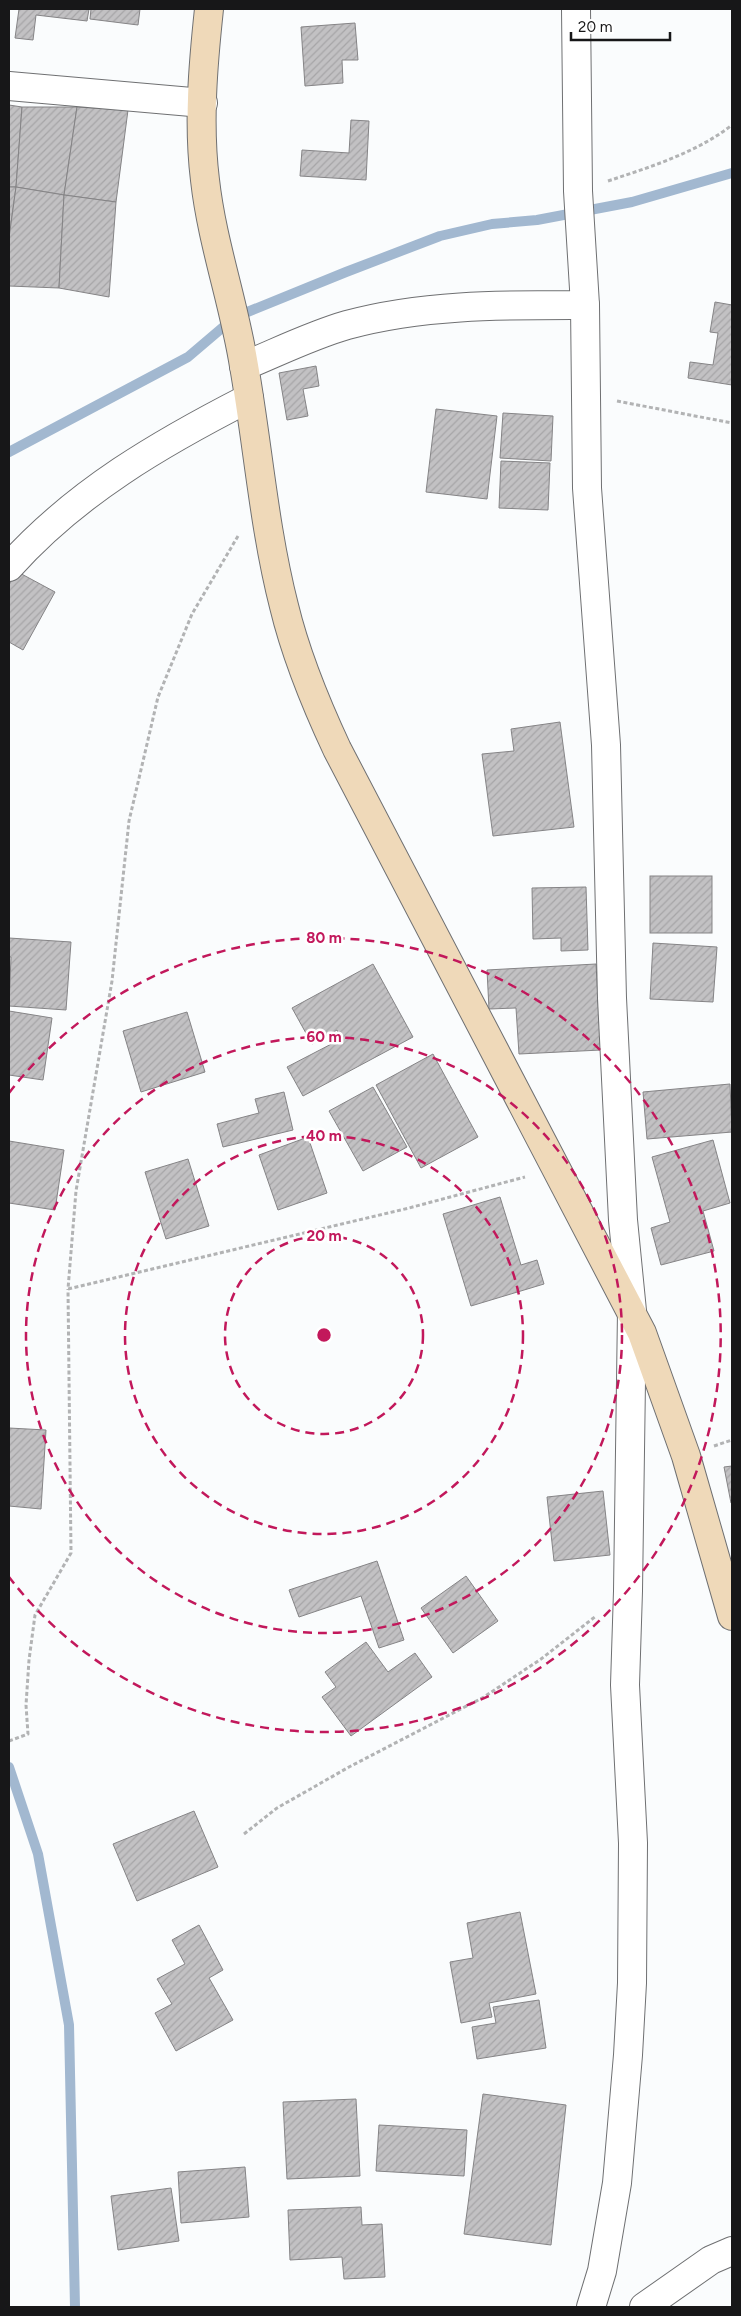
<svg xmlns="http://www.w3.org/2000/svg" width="741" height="2316" viewBox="0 0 741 2316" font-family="Figtree,sans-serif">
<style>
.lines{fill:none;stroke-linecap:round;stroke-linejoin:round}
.stream{stroke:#a2b8d0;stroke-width:10}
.building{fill:url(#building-hatch);stroke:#858486}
.street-casing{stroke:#6f7072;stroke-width:30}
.secondary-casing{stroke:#6f7072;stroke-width:30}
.path{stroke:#b2b3b4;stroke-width:3;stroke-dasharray:4 2.5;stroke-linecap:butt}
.street{stroke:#fff;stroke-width:28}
.secondary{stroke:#efd9b9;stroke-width:28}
.ring{fill:none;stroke:#c2185b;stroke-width:2.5;stroke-dasharray:9 6}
.centre{fill:#c2185b;stroke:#fff;stroke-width:2.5}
.ring-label{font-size:15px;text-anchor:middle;font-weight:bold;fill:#c2185b;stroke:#fff;stroke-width:5;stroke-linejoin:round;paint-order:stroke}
</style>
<defs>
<pattern id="building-hatch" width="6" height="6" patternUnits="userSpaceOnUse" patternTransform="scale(1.25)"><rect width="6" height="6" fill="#c2c1c3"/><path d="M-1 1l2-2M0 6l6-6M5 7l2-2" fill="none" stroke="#a6a5a7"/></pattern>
</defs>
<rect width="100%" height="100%" fill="#fafcfd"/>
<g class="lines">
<g class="stream">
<path d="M9,452L188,357L235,317L346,272L440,236L492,224L537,220L632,202L732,173"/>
<path d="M9,1767L38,1854L69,2025L75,2307"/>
</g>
</g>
<g class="building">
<path d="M19,9H89L87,21L36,15L33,40L15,38Z"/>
<path d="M91,9H140L138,25L90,19Z"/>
<path d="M355,23L358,60H342L343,83L305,86L301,27Z"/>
<path d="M9,105L22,107L16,187H9Z"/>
<path d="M22,107H77L64,195L16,187Z"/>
<path d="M77,107L128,110L116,202L64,195Z"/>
<path d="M351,120L369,121L366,180L300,176L302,150L349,153Z"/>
<path d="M9,187H16L9,238Z"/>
<path d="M16,187L64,195L59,288L9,286V238Z"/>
<path d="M64,195L116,202L109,297L59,288Z"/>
<path d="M715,302L732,305V385L688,378L690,362L713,365L718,333L710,332Z"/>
<path d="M316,366L319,386L303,389L308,416L287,420L279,373Z"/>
<path d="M436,409L497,416L487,499L426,492Z"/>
<path d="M503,413L553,416L551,461L500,458Z"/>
<path d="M501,461L550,463L548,510L499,508Z"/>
<path d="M16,571L55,592L23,650L9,642V585Z"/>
<path d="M560,722L574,827L493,836L482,754L514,751L511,729Z"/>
<rect x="650" y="876" width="62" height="57"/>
<path d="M586,887L588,950L561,951V938L533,939L532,888Z"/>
<path d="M9,938L71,942L66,1010L9,1006L11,957H9Z"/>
<path d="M653,943L717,947L713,1002L650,999Z"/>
<path d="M373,964L413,1037L303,1096L287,1067L341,1039L337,1030L312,1044L292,1008Z"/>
<path d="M596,964L601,1050L519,1054L516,1008L489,1009L487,970Z"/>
<path d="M9,1011L52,1018L43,1080L9,1075Z"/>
<path d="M187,1012L205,1072L141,1092L123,1031Z"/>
<path d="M433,1054L478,1137L421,1168L376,1085Z"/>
<path d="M730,1084L732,1132L647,1139L643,1092Z"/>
<path d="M373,1087L407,1147L363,1171L329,1111Z"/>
<path d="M284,1092L293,1130L223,1147L217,1124L259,1113L255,1099Z"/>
<path d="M308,1137L327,1193L278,1210L259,1155Z"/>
<path d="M713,1140L730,1203L703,1211L714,1251L661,1265L651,1228L670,1222L652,1157Z"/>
<path d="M9,1141L64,1150L55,1210L9,1203Z"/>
<path d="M188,1159L209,1226L166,1239L145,1172Z"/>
<path d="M500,1197L521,1265L537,1260L544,1284L471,1306L443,1214Z"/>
<path d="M9,1428L46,1430L41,1509L9,1506Z"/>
<path d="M732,1466V1502L731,1503L724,1467Z"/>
<path d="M603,1491L610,1555L554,1561L547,1497Z"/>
<path d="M377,1561L404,1640L379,1648L361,1596L299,1617L289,1590Z"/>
<path d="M466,1576L498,1621L453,1653L421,1608Z"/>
<path d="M366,1642L388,1672L415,1653L432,1677L351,1736L322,1697L336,1687L325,1672Z"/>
<path d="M194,1811L218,1867L137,1901L113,1844Z"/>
<path d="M520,1912L536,1994L489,2003L492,2017L461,2023L450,1962L473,1958L467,1923Z"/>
<path d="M199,1925L223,1970L209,1978L233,2020L176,2051L155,2013L172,2004L157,1979L185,1964L172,1940Z"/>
<path d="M539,2000L546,2048L477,2059L472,2027L496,2023L493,2007Z"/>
<path d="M483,2094L566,2105L551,2245L464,2234Z"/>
<path d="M356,2099L360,2176L287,2179L283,2102Z"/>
<path d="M379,2125L467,2130L464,2176L376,2171Z"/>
<path d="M245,2167L249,2217L181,2223L178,2172Z"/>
<path d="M171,2188L179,2241L118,2250L111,2196Z"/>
<path d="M361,2207L362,2225L382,2224L385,2277L344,2279L342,2257L290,2260L288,2210Z"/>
</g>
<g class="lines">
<defs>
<g id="street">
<path d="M9,86L203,103"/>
<path d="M585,305L587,488L606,745L612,998L623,1220L632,1311L628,1591L625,1685L633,1843L632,1983L628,2055L617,2183L602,2271L591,2307"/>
<path d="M244,366C278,352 312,335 347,325C424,304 506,305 585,305L578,191L576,9"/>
<path d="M9,567C76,492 161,443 249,398"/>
<path d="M644,2307L711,2260L732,2251"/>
</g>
<path id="secondary" d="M209,9C203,65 198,124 205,180C212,243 234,303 244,366C258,446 264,528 284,606C296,656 315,702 337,749L642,1333L686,1456L732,1616"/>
</defs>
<use href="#street" class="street-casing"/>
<use href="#secondary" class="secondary-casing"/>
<g class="path">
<path d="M608,181C650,167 696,153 732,125"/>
<path d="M617,401L732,423"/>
<path d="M238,536L192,614L158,697L129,821L112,981L76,1191L68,1289L409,1208L525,1177"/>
<path d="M714,1446L732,1440"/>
<path d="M9,1741L28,1734L26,1705L29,1660L35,1615L71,1553L68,1289"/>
<path d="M244,1834L277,1808L349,1767L484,1697L541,1659L596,1616"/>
</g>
<use href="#street" class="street"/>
<use href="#secondary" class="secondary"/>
</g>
<g class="ring">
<circle cx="324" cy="1335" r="99"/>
<circle cx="324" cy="1335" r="199"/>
<circle cx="324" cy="1335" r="298"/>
<path d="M9 1093A397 397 0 1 1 9 1577"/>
</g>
<circle cx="324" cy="1335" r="8" class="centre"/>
<g class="ring-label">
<text x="324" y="943">80 m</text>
<text x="324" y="1042">60 m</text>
<text x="324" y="1141">40 m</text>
<text x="324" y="1241">20 m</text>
</g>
<rect width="741" height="2316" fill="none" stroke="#171718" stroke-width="20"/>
<path d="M571 32v8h99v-8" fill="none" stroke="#171718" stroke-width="2.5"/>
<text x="578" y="32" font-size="15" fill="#171718" stroke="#ffffff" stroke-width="4" paint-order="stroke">20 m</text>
</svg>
